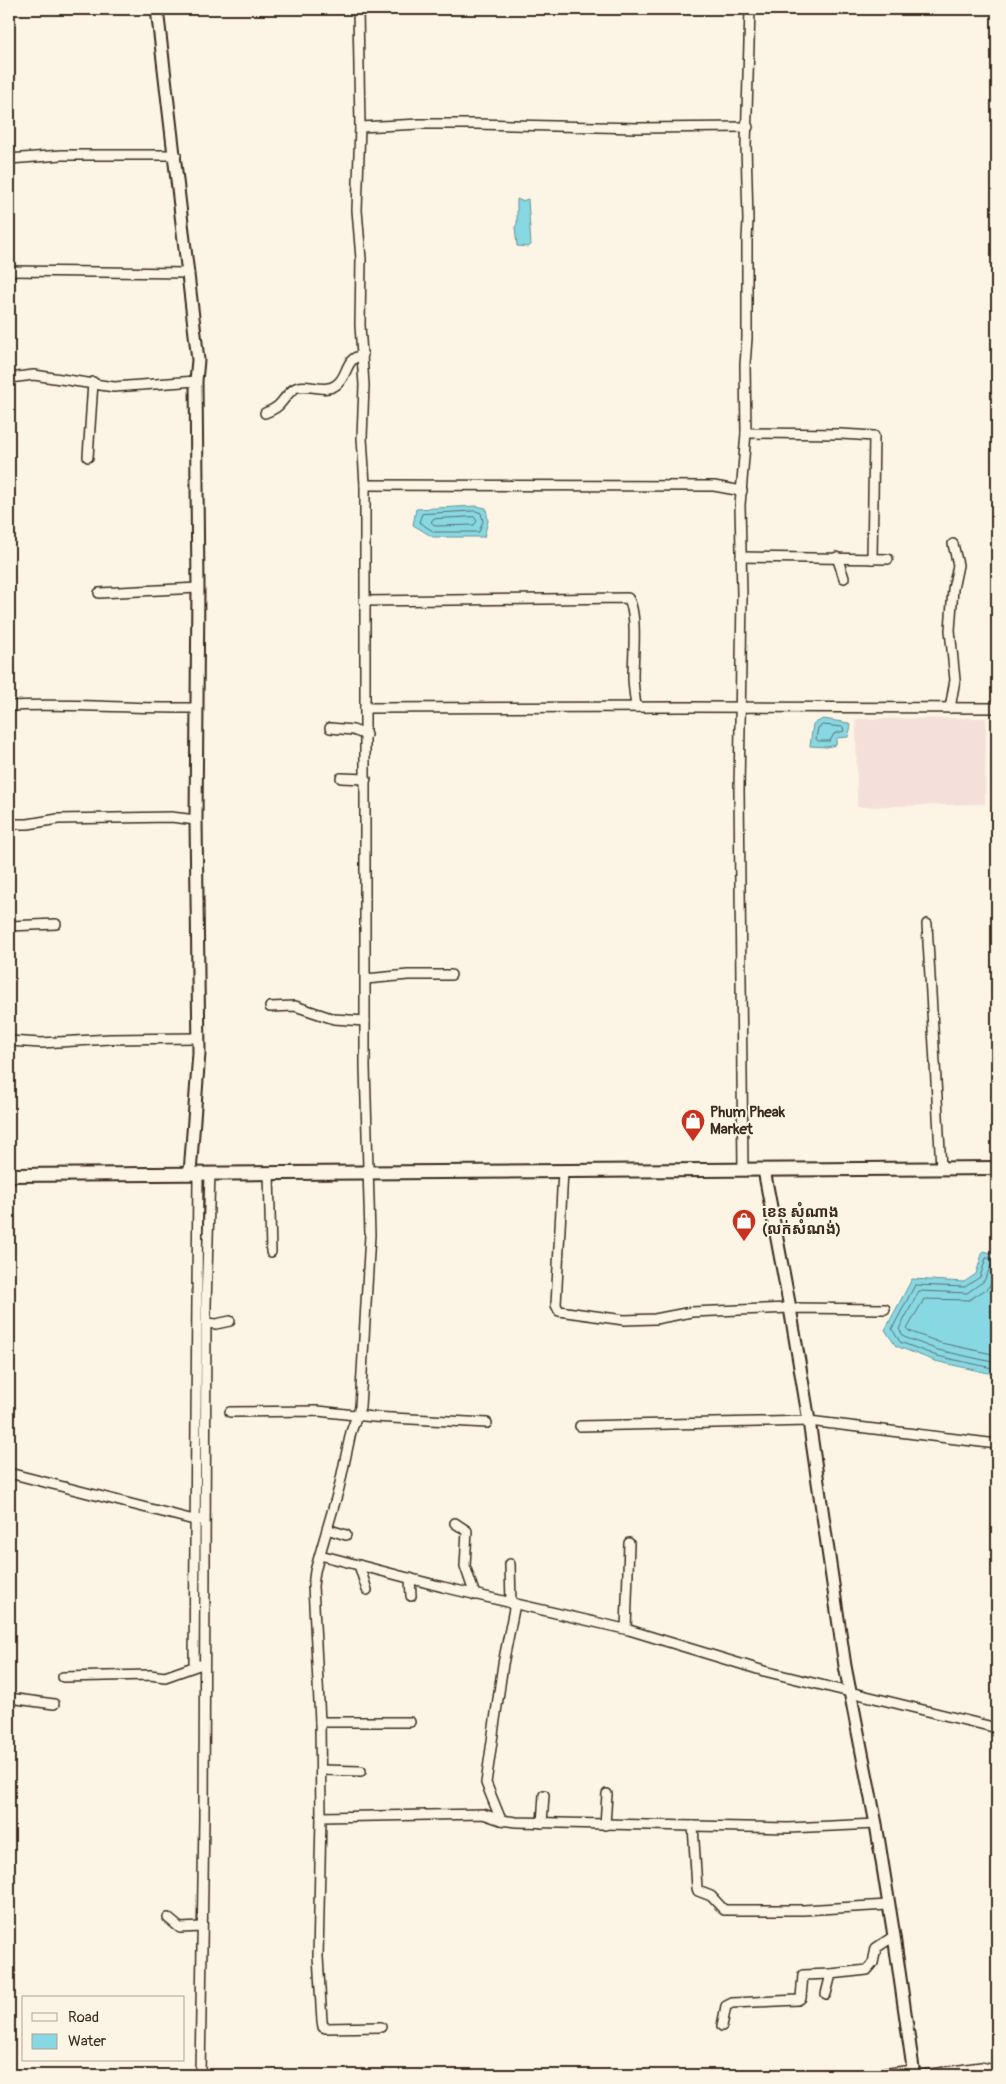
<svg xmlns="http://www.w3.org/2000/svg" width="1006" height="2084" viewBox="0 0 1006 2084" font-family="Pangolin,'Noto Sans Khmer',sans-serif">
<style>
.built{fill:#f5dfda}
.water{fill:#88d8e3;stroke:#699294}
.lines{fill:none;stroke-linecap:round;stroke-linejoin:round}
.shore{stroke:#5a706d;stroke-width:1}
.minor-casing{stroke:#3b2a1e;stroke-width:12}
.tertiary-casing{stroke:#3b2a1e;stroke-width:15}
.secondary-casing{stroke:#3b2a1e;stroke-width:16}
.minor{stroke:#fcf5e5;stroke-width:9}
.tertiary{stroke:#fcf5e5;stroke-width:11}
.secondary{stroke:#fcf5e5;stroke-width:12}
.labels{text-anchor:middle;stroke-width:4;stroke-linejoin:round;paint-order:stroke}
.poi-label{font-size:15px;font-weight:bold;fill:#3b2a1e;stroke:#fcf5e5;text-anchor:start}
</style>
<rect width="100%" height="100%" fill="#fcf5e5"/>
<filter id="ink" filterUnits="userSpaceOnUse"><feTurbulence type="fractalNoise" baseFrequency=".02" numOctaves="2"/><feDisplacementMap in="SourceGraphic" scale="10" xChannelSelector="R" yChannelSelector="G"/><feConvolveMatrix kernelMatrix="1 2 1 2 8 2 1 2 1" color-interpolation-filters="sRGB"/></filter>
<g filter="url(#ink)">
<path class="built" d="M986,718L985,804L857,807L856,719Z"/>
<g class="water">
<path d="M517,199L522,201L528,199L531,245L528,247L517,246L515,227L517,224Z"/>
<path d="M476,506L486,508L488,521L484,537H433L413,525L416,509Z"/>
<path d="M823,719L849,723L851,726L848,737L837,738L836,745L827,747L810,746L813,724Z"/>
<path d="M983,1251L997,1254V1375L935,1361L896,1346L885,1330L912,1279L964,1282L976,1274Z"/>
</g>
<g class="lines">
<g class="shore">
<path d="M476,511L481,513L483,521L479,532H434L419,522L422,514Z"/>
<path d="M474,517L477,521L474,525L436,526L431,522L433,519Z"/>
<path d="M823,725L843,727L844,731L834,734L830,741H818L816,739L818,728Z"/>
<path d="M997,1259L986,1258L980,1277L965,1287L915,1285L892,1329L900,1342L937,1356L997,1369"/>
<path d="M997,1265L991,1266L984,1281L967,1293L919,1291L899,1329L904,1337L938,1350L997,1363"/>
<path d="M997,1273L988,1288L969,1300L924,1299L907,1329L909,1331L941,1343L997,1355"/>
</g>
<defs>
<g id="minor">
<path d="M358,9L360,127L357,210L361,259L360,325L364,385L362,438L365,485V1067L370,1235L360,1407L351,1432L339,1488L315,1571L313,1586L320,1722L321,1817L318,1957L322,2021L323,2027L326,2028L381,2027"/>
<path d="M360,127L420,124H476L638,128L748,127"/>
<path d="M9,159L62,155H176"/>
<path d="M9,271L189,273"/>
<path d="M9,378L34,375L114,387L196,381"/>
<path d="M265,413C270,411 275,409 279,405C284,400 290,389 298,387C310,384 324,393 336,385C349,376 344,358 363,355"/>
<path d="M746,433L841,434L874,436L872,559"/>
<path d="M88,457L93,382"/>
<path d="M365,485L714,486L742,491"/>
<path d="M741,557L888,559"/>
<path d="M837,557L844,578"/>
<path d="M99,593L198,588"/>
<path d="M364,601L628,598C638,612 633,658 633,676C633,686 635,697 636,707"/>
<path d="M9,706C71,703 134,709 197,708"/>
<path d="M365,708L686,707L997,708"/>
<path d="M950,708L955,680L950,630L953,589L958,565L953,544"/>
<path d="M330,728L353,730L366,735"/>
<path d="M341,778L366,779"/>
<path d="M9,824H28L58,819L171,817L196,820"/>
<path d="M927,924L941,1168"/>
<path d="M9,926L56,924"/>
<path d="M366,979L408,975H451"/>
<path d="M270,1007L295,1006L334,1019L365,1021"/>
<path d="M9,1041L41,1043L110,1039L198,1038"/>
<path d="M743,1170L739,791L742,595L740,505L746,433L745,365L747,338V240L748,220L746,145L750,9"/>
<path d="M563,1171L556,1305L559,1311L624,1320L655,1319L691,1312L790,1308L885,1309"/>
<path d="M269,1173L271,1252"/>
<path d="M206,1323L216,1324L230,1321"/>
<path d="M230,1412L318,1411L373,1417L487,1423"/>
<path d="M580,1426L809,1421L997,1444"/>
<path d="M9,1473L194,1520H200"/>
<path d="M455,1523L467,1531L465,1566L475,1595"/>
<path d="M327,1529L346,1535"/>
<path d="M320,1555L443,1587L629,1630L764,1671L997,1728"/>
<path d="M510,1564L511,1604"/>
<path d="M359,1565L367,1590"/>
<path d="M410,1578L411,1596"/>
<path d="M626,1629L629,1543"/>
<path d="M194,1666L198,1173"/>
<path d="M63,1677L150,1675L165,1677L199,1665"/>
<path d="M9,1698L54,1704"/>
<path d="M320,1722H410"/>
<path d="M321,1770L361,1771"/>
<path d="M321,1817L483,1814L501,1820L516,1822L693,1826L697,1888L698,1891L711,1896L724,1910H803L888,1905"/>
<path d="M501,1820L486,1783L503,1664L515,1604"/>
<path d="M542,1823L544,1795"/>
<path d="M605,1825L607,1794"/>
<path d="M693,1826L788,1828L876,1824"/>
<path d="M168,1918L180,1928L202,1927"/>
<path d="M826,1994L831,1974L867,1970L873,1963L876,1948L894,1936"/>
<path d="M722,2026L726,2006L732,2003L798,2000L801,1998L803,1975L831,1974"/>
<path d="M200,2075L204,1817L206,1305L210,1173"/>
<path d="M873,2075L913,2070"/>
<path d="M924,2075L981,2067L990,2069L996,2075"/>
</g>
<g id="tertiary">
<path d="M157,9L198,360L196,381L198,588L196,820L199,1053L190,1173"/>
<path d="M764,1170L790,1308L809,1421L845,1666L876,1824L894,1936L914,2075"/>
</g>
<path id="secondary" d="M9,1175L997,1168"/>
</defs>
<use href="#minor" class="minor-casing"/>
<use href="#tertiary" class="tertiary-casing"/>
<use href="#secondary" class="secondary-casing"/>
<use href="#minor" class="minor"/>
<use href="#tertiary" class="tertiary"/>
<use href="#secondary" class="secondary"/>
</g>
</g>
<defs>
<symbol id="shop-pin" viewBox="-11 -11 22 30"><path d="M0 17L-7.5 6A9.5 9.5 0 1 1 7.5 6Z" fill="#c8321e" stroke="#fcf5e5"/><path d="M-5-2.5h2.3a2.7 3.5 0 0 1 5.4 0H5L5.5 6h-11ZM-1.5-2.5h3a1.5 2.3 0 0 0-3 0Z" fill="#fff"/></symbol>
</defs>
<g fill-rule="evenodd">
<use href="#shop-pin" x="679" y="1107" width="28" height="38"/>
<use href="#shop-pin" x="730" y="1207" width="28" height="38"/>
</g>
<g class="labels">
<g class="poi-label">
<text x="710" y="1117">Phum Pheak<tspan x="710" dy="17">Market</tspan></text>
<text x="762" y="1217">ខេន សំណាង<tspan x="762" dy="17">(លក់សំណង់)</tspan></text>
</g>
</g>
<rect width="1006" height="2084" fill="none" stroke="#fcf5e5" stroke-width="30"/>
<rect x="15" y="15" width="976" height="2054" fill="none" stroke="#3b2a1e" stroke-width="2" filter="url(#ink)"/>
<rect x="22" y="1996" width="162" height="65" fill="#fcf5e5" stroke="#afa495"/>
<rect x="32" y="2013" width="25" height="8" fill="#fcf5e5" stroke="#afa495"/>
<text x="68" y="2022" font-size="15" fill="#3b2a1e">Road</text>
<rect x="32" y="2034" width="25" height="15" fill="#88d8e3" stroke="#afa495"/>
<text x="68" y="2046" font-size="15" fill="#3b2a1e">Water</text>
</svg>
